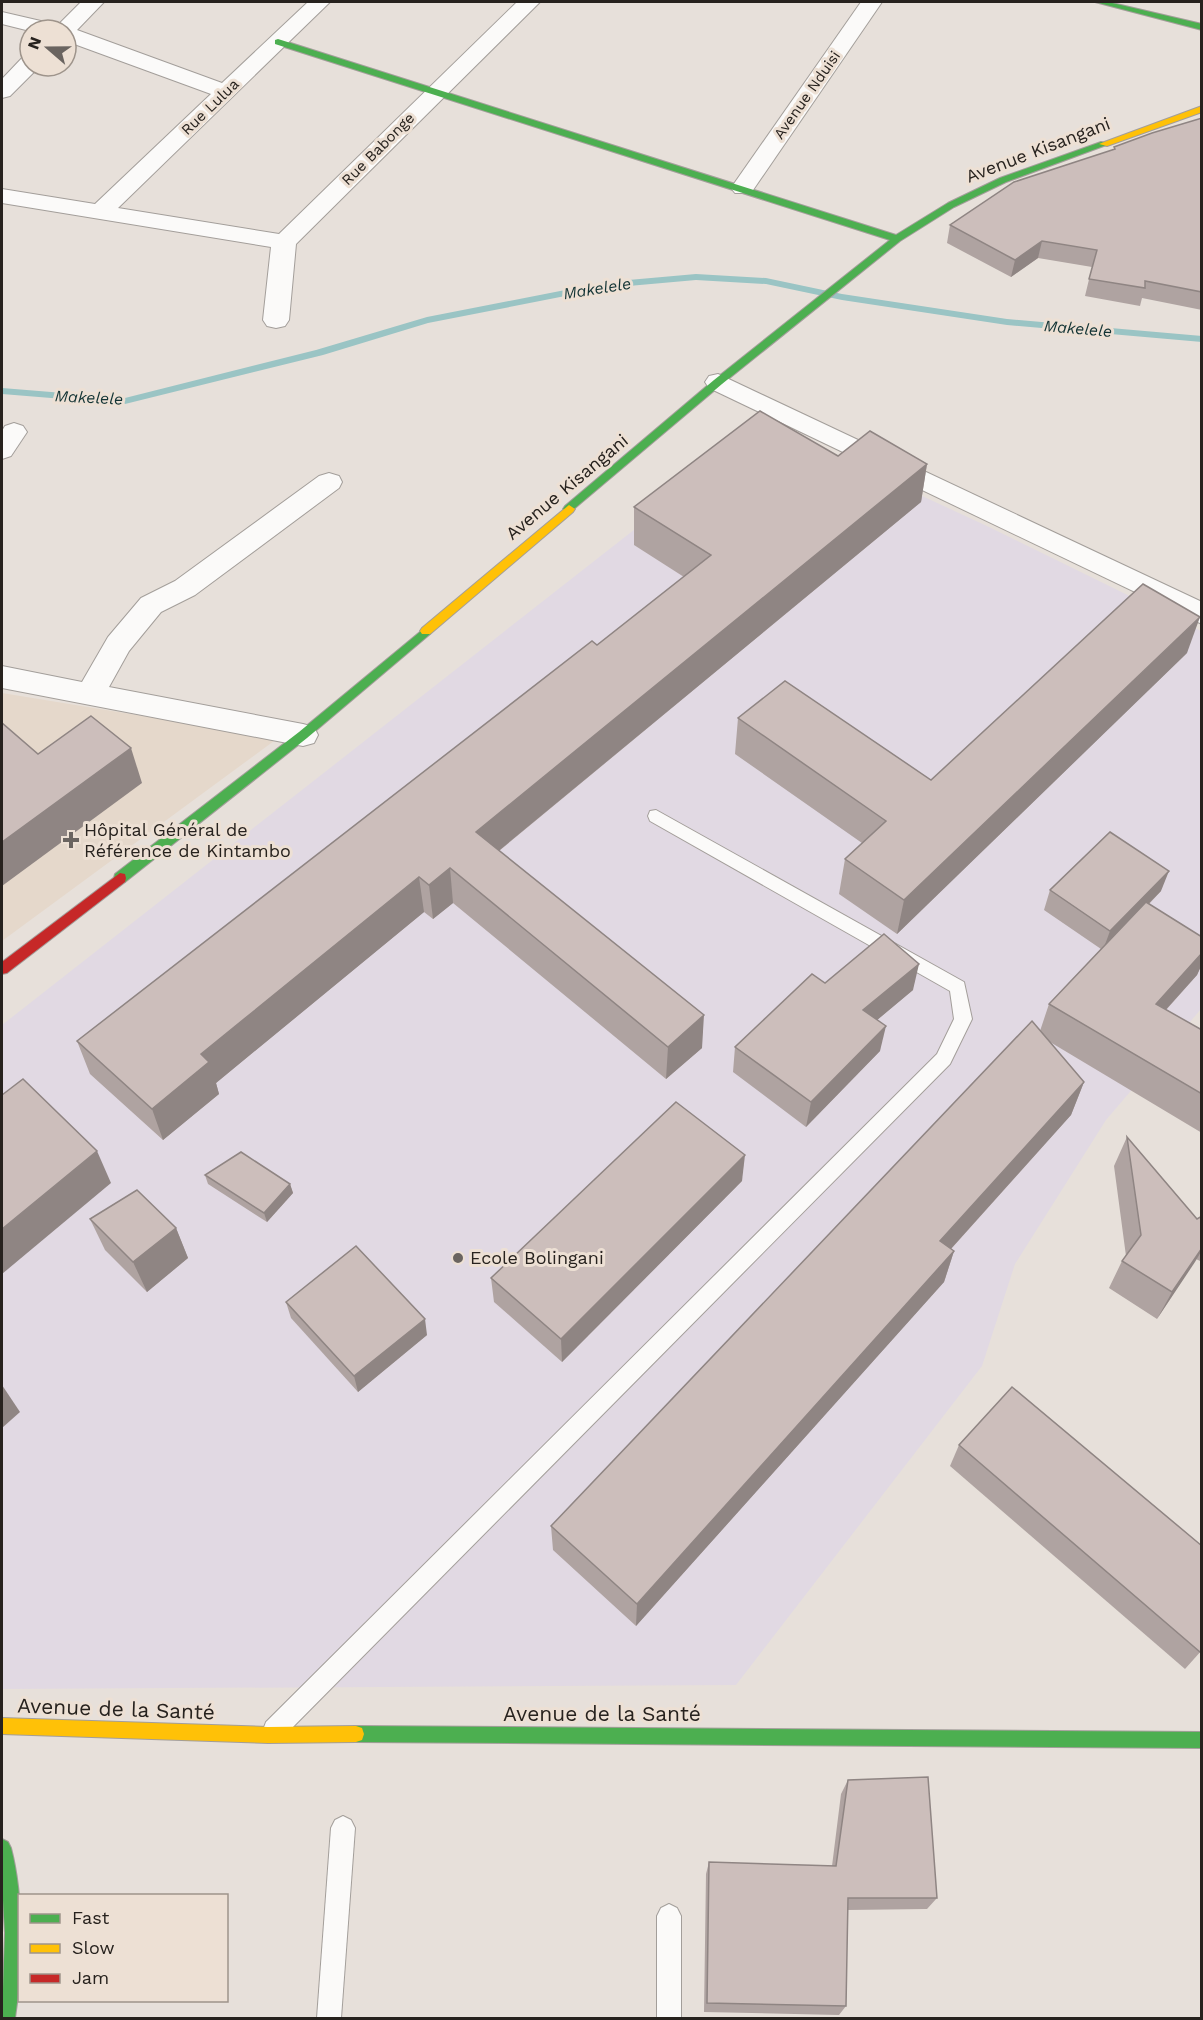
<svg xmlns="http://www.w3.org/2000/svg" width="1203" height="2020" viewBox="0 0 1203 2020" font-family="'Work Sans',sans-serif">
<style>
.built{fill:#e5d8cb}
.education{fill:#e1d9e3}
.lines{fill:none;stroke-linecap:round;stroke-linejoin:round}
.stream{fill:#9ac4c4;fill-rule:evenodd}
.lane-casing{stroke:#a39e9a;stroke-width:2}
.street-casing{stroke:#a39e9a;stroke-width:2}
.fast-casing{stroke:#a39e9a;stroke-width:2}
.slow-casing{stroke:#a39e9a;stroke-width:2}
.jam-casing{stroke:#a39e9a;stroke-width:2}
.lane{fill:#fbfaf9;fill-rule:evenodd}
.street{fill:#fbfaf9;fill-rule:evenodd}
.fast{fill:#4caf50;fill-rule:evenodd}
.slow{fill:#ffc107;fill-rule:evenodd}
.jam{fill:#c62828;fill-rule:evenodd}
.wall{fill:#afa3a1}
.shaded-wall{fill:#8f8583}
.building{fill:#ccbebb;stroke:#8f8583;stroke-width:1.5}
.poi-dot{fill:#6a6460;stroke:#ede0d4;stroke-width:2}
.labels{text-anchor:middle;stroke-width:6;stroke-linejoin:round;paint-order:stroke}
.far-street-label{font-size:15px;fill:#27221e;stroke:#ede0d4}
.far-water-label{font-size:16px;font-style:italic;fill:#123334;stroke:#ede0d4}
.street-label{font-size:18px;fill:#27221e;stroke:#ede0d4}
.poi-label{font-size:18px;fill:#27221e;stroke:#ede0d4;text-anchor:start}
.near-street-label{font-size:21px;fill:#27221e;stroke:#ede0d4}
</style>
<rect width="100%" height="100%" fill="#e7e0da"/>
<path class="built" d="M2,693L278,738L2,941Z"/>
<path class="education" d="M759,432L823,450L989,527L1201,631V1009L1106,1120L1015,1264L982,1366L736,1685L2,1689V1025Z"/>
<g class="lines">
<path class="stream" d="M696,274L766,278L842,294L1007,319L1202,336V342L1007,325L842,300L766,284L696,280L606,288L428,323L323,355L125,404L2,394V388L125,398L316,350L427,317L606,282Z"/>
<defs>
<g id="lane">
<path d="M656,810L964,982L972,1019L950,1064L282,1738L274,1741L266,1738L263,1730L266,1722L937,1054L954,1019L950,991L650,821L648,816L650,811Z"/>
<path d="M343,1816L351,1820L355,1828L341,2018H317L331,1828L335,1820Z"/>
<path d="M669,1904L677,1908L681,1916V2018H657V1916L661,1908Z"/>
</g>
<g id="street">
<path d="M81,2H104L77,30L222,83L308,2H330L118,208L279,234L517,2H540L296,244L289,320L285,326L276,328L267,326L263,320L271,247L2,203V189L95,204L211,94L66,41V30L30,31L2,24V12L58,25Z"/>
<path d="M861,2H882L751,193H735L731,188Z"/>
<path d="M30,56V66L38,68L10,96L2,98V79L22,58Z"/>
<path d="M718,374L1202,602V624L709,388L705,382L709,376Z"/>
<path d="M14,423L23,426L27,432L11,456L2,459V431L5,426Z"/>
<path d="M329,473L339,476L342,482L339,488L195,595L161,612L129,651L109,687L303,724L314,727L318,735L314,743L303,746L2,688V666L82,682L108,637L141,598L175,581L319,476Z"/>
</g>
<g id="fast">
<path d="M1095,2H1108L1202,24V30Z"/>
<path d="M278,39L896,235L948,203L1000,178L1101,142L1109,144L1006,182L954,207L900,241L722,384L569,513L563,509L565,506L714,380L890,240L275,44V40Z"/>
<path d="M426,627L430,628L432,631L430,634L307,738L125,882H115L114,878L115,874L299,732Z"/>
<path d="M356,1726L1202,1732V1748L356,1742L350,1740L348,1734L350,1728Z"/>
<path d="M2,1839L8,1842L11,1848C24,1898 23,1966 15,2018H2L5,1933L2,1884Z"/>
</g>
<g id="slow">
<path d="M1202,106V112L1107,146L1099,144Z"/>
<path d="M569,505L575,509L573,512L430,634H422L420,631L422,628Z"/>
<path d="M2,1718L268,1727L356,1726L362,1728L364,1734L362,1740L356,1742L268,1743L2,1734Z"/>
</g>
<path id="jam" d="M120,873L125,874L126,878L125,882L7,973L2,974V962Z"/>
</defs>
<use href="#lane" class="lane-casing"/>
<use href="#street" class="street-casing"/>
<use href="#fast" class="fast-casing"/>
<use href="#slow" class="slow-casing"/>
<use href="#jam" class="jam-casing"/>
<use href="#lane" class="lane"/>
<use href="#street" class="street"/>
<use href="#fast" class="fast"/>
<use href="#slow" class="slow"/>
<use href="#jam" class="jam"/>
</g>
<g class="wall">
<path d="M1202,118V310L1142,298L1140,306L1085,296L1092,267L1038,258L1011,277L947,243L950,225L1114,150V147Z"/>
<path d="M838,456L927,464L921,502L499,851L702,1048L666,1079L453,903L433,919L424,912L216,1083L219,1094L163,1140L90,1074L77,1041L597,645L684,577L634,545V507Z"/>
<path d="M1187,653L897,934L839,894L845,859L862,843L735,754L738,718L931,780Z"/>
<path d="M1050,890L1161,891L1149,904L1202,937V964L1197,975L1166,1010L1202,1030V1133L1050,1042L1084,1082L1071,1115L951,1249L954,1251L944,1282L636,1626L553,1550L551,1526L1040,1031L1049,1004L1101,949L1044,910Z"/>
<path d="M825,983L913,990L877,1020L880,1051L806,1127L733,1072L735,1047Z"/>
<path d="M1127,1137L1197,1219L1202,1216V1262L1196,1259L1157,1319L1109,1288L1122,1261L1126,1256L1114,1166Z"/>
<path d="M205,1175L290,1184L293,1193L267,1222L208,1184Z"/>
<path d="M742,1181L562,1362L494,1302L491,1278Z"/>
<path d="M90,1219L176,1228L188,1258L147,1292L105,1250Z"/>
<path d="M286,1302L427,1335L358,1392L291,1318Z"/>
<path d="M959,1445L1202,1650L1185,1669L950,1466Z"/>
<path d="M848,1780L937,1898L927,1909L847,1910L846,2006L839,2015L704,2012L706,1874L709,1862L832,1866L841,1794Z"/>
</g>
<g class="shaded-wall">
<path d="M1042,241L1038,258L1011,277L1015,260Z"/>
<path d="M927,464L921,502L479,867L476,832Z"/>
<path d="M1200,617L1187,653L897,934L904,900Z"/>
<path d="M131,748L142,783L2,886V842Z"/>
<path d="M450,868L453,903L433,919L429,885Z"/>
<path d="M1169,871L1161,891L1103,950L1110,931Z"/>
<path d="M419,877L424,912L216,1083L219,1094L163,1140L152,1109L201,1054Z"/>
<path d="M1202,953V964L1197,975L1143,1035L1156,1004Z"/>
<path d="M919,964L913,990L858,1036L863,1010Z"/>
<path d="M704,1015L702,1048L666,1079L668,1047Z"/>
<path d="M886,1026L880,1051L806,1127L811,1102Z"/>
<path d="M1084,1082L1071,1115L931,1271L940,1241Z"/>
<path d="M97,1151L111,1183L2,1274V1229Z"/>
<path d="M745,1155L742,1181L562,1362L561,1339Z"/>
<path d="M290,1184L293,1193L267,1222L264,1213Z"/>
<path d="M176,1228L188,1258L147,1292L133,1262Z"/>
<path d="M1202,1248V1250L1195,1262L1157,1319L1172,1292Z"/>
<path d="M954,1251L944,1282L636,1626L637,1604Z"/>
<path d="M425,1319L427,1335L358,1392L354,1376Z"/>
<path d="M2,1385L20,1412L2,1428Z"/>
</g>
<g class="building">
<path d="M1202,118V292L1145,281V288L1089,279L1097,250L1042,241L1015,260L950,225L1014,182L1115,149L1114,147L1152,133Z"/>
<path d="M760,411L838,456L870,431L927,464L476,832L704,1015L668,1047L450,868L429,885L419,877L201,1054L209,1062L152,1109L77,1041L592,641L597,645L711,555L634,507Z"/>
<path d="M1143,584L1200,617L904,900L845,859L886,821L738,718L785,681L931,780Z"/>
<path d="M91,716L131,748L2,842V723L38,754Z"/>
<path d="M1110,832L1169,871L1110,931L1050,890Z"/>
<path d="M1146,902L1202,937V953L1156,1004L1202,1030V1094L1049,1004Z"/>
<path d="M884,934L919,964L863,1010L886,1026L811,1102L735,1047L812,974L825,983Z"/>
<path d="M1032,1021L1084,1082L940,1241L954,1251L637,1604L551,1526Z"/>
<path d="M23,1079L97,1151L2,1229V1095Z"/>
<path d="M676,1102L745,1155L561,1339L491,1278Z"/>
<path d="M1127,1137L1197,1219L1202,1216V1248L1172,1292L1122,1261L1141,1235Z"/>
<path d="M241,1152L290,1184L264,1213L205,1175Z"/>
<path d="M137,1190L176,1228L133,1262L90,1219Z"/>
<path d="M356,1246L425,1319L354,1376L286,1302Z"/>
<path d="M1012,1387L1202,1546V1650L1200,1652L959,1445Z"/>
<path d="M928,1777L937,1898H848L846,2006L707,2003L709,1862L836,1866L848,1780Z"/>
</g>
<g class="poi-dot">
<path d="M68 831h6v6h6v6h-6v6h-6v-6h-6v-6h6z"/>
<circle cx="458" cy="1258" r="6"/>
</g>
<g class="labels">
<g class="far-street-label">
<text transform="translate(807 95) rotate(-55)" y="5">Avenue Nduisi</text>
<text transform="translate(210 107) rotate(-44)" y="5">Rue Lulua</text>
<text transform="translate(378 149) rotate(-45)" y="5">Rue Babonge</text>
</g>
<g class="far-water-label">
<text transform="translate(597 288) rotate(-9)" y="6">Makelele</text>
<text transform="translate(1078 328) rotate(5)" y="6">Makelele</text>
<text transform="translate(89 397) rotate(3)" y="6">Makelele</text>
</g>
<g class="street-label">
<text transform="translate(1038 150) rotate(-21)" y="6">Avenue Kisangani</text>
<text transform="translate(567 487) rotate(-40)" y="6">Avenue Kisangani</text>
</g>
<g class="poi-label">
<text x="84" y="836">Hôpital Général de<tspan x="84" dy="21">Référence de Kintambo</tspan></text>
<text x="470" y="1264">Ecole Bolingani</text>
</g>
<g class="near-street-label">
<text transform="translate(116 1709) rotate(2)" y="7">Avenue de la Santé</text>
<text x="602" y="1721">Avenue de la Santé</text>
</g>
</g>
<rect width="1203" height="2020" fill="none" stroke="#27221e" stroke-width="6"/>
<rect x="18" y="1894" width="210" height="108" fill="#ede0d4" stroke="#9e948b" stroke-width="1.5"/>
<rect x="30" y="1914" width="30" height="9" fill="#4caf50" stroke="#9e948b" stroke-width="1.5"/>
<text x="72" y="1924" font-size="18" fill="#27221e">Fast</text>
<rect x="30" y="1944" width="30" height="9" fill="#ffc107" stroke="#9e948b" stroke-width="1.5"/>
<text x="72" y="1954" font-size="18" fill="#27221e">Slow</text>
<rect x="30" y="1974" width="30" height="9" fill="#c62828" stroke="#9e948b" stroke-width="1.5"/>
<text x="72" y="1984" font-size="18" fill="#27221e">Jam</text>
<g transform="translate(48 48) rotate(290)"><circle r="28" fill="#ede0d4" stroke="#9e948b" stroke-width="1.5"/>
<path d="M0-4.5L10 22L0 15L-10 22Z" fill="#6a6460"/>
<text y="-9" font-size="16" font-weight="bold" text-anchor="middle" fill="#27221e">N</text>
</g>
</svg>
